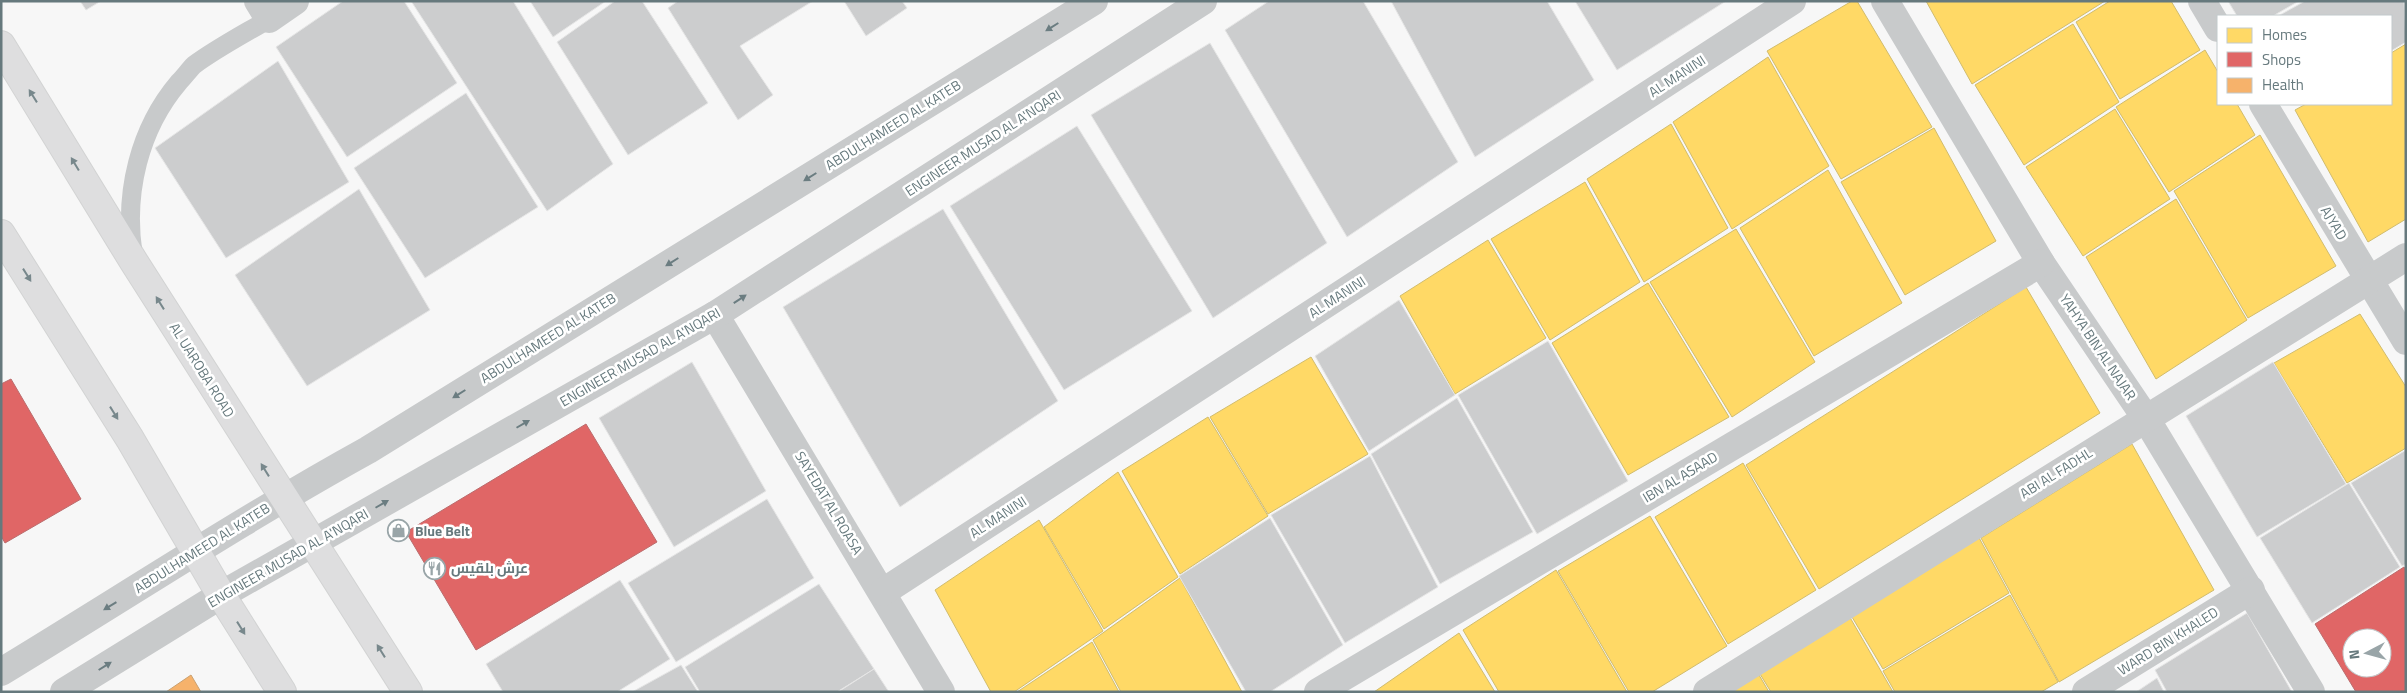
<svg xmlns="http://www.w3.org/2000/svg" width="2407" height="693" viewBox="0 0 2407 693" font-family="'Titillium Web',Cairo,sans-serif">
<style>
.homes{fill:#ffd966;stroke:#d1bc6d}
.shops{fill:#e06666;stroke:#bb6c6d;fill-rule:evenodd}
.health{fill:#f6b26b;stroke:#cba170}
.building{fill:#cccdce;stroke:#e6e6e6}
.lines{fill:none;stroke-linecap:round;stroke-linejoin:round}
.primary-casing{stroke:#d2d3d3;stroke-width:30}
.service{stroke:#c8cacb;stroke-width:19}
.minor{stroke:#c8cacb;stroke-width:28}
.tertiary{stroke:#c8cacb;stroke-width:28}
.primary{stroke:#dededf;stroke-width:28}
.oneway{fill:#6b7d81}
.oneway2{fill:#78888c}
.labels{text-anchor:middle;stroke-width:5;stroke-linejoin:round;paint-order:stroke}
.street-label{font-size:14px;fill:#66797d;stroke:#fff}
.poi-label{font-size:14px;font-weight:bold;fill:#66797d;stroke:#fff;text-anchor:start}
</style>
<rect width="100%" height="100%" fill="#f7f7f7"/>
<g class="homes">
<path d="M1852,1H1857L1932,127L1841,179L1767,51Z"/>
<path d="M1926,1H2105L1972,84Z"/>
<path d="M2110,1H2171L2200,50L2120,99L2076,22Z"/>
<path d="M2073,24L2119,102L2024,165L1975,85Z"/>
<path d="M2406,44V219L2368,242L2295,110L2306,104H2391V53Z"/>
<path d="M2205,50L2218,72V104H2237L2255,135L2169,192L2116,107Z"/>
<path d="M1768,57L1829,166L1732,229L1673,122Z"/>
<path d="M2115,109L2170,199L2083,256L2026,167Z"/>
<path d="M1671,124L1728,228L1644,282L1587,179Z"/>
<path d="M1934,128L1996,241L1905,295L1841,182Z"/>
<path d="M2260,135L2336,266L2248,318L2174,191Z"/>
<path d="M1828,170L1902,303L1814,356L1740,228Z"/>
<path d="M1585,182L1640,282L1550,340L1491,239Z"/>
<path d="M2176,199L2247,320L2156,379L2086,257Z"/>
<path d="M1736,229L1815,362L1732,417L1650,282Z"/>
<path d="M1488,240L1546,338L1455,394L1400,296Z"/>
<path d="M1648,283L1729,417L1628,475L1552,343Z"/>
<path d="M2026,287L2100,413L1819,589L1746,465Z"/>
<path d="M2360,314L2406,387V448L2347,483L2274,363Z"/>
<path d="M1311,357L1368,454L1268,514L1210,417Z"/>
<path d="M1208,417L1268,516L1180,574L1122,471Z"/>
<path d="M2132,444L2214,590L2059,682L1981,538Z"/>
<path d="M1743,463L1816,590L1728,644L1655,517Z"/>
<path d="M1118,472L1178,577L1104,629L1044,527Z"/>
<path d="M1650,516L1727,646L1652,692H1629L1558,571Z"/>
<path d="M1039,520L1103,631L1014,692H991L935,590Z"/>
<path d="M1977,534L2009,593L1883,669L1849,612Z"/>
<path d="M1556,570L1627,692H1499L1463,630Z"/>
<path d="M1180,578L1242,692H1121L1093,640Z"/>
<path d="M2010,595L2058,682L2041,692H1895L1883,671Z"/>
<path d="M1848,614L1893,692H1771L1760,674Z"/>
<path d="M1459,633L1495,692H1374Z"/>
<path d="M1092,642L1119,692H1017Z"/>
<path d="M1759,675L1769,692H1731Z"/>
</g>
<g class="shops">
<path d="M11,379L81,499L5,543L1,536V384Z"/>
<path d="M586,424L657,542L476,650L406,532Z"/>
<path d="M2404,567L2406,571V692H2356L2315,624ZM2352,638H2382V668H2352Z"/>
</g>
<path class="health" d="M191,675L201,692H166Z"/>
<g class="building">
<path d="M80,1H101L86,10Z"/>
<path d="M343,1H404L457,83L347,157L276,47Z"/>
<path d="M411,1H513L613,164L547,211Z"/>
<path d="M530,1H606L553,37Z"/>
<path d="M615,1H642L708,103L628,155L557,42Z"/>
<path d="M678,1H813L740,46L773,95L738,120L668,8Z"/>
<path d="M844,1H902L907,8L866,36Z"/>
<path d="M1269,1H1363L1458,162L1347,237L1225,30Z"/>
<path d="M1391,1H1547L1594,80L1475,157Z"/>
<path d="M1575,1H1726L1617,70Z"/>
<path d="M2228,1H2299L2273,16H2237Z"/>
<path d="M2305,1H2404L2406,42L2391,51V16H2278Z"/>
<path d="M1210,43L1327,243L1213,318L1091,115Z"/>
<path d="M278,61L349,182L226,258L155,148Z"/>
<path d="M466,93L538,207L425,278L354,168Z"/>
<path d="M1077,126L1192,311L1064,390L950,206Z"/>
<path d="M359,189L430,310L307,386L235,275Z"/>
<path d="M943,209L1058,401L900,507L783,307Z"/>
<path d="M1399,300L1455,395L1369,451L1315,356Z"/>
<path d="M1548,341L1628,481L1537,534L1458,395Z"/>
<path d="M692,362L766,491L674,547L599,418Z"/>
<path d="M2273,362L2346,484L2257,537L2186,416Z"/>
<path d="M1457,398L1533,532L1440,584L1371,454Z"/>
<path d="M2406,450V564L2402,566L2351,483Z"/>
<path d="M1370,456L1438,587L1345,643L1271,515Z"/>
<path d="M2349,483L2400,567L2312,623L2260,538Z"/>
<path d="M767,499L814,578L676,662L628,583Z"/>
<path d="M1270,518L1343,645L1270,692H1246L1179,576Z"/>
<path d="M620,580L670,659L617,692H503L486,664Z"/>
<path d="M819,584L874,669L837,692H700L685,667Z"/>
<path d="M2247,613L2292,692H2167L2155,670Z"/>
<path d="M681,665L698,692H632Z"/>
<path d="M874,669L889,692H838Z"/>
<path d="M2157,678L2164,692H2136Z"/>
</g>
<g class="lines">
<defs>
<g id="primary">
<path d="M1,45L134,262L408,692"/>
<path d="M1,234L130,439L221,595L282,692"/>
</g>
</defs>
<use href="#primary" class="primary-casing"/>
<path class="service" d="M133,253C124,193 139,129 179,82C184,77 189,70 194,65C217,48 244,34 269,19"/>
<g class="minor">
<path d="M258,1L269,19L295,1"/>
<path d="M1885,1L2041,263L2145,417L2311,692"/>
<path d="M2202,1L2218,28"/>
<path d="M2263,104L2406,341"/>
<path d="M715,315L941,692"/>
<path d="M883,592L1792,1"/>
<path d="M1318,692L2041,263"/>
<path d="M1707,692L2406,257"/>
<path d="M2086,692L2251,590"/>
</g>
<g class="tertiary">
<path d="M1,672C123,598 243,519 368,450L1094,1"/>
<path d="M64,692L221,595L715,315L1203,1"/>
</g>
<use href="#primary" class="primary"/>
</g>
<defs><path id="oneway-solid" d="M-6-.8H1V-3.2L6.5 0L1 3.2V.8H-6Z" transform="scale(1.25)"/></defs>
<g class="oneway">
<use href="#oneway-solid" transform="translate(1052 27) rotate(148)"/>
<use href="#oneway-solid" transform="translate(810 177) rotate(148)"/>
<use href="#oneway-solid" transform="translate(672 262) rotate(148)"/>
<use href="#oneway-solid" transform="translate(740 299) rotate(-33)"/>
<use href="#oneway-solid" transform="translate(459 394) rotate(148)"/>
<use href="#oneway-solid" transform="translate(523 424) rotate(-30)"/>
<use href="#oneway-solid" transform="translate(382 504) rotate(-30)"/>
<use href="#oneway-solid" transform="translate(110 606) rotate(149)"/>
<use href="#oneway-solid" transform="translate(105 666) rotate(-32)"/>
</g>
<g class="oneway2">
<use href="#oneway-solid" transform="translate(33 96) rotate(-122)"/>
<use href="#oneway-solid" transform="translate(75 164) rotate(-121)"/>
<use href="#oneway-solid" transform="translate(27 275) rotate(58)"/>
<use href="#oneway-solid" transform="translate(160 303) rotate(-122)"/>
<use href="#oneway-solid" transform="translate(114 413) rotate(58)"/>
<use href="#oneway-solid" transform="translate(265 470) rotate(-122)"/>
<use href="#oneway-solid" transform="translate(241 628) rotate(58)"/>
<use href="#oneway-solid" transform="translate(381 651) rotate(-122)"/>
</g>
<defs>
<symbol id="shop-ring" viewBox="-11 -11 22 22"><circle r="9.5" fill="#fff" stroke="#99a5a8" stroke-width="1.5"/><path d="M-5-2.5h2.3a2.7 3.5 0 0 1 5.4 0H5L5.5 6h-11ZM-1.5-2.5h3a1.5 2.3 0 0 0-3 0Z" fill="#99a5a8"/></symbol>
<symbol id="restaurant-ring" viewBox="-11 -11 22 22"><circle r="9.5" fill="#fff" stroke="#99a5a8" stroke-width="1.5"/><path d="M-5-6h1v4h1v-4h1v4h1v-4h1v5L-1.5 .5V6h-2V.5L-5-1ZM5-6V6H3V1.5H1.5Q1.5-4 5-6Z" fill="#99a5a8"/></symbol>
</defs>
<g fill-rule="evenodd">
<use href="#shop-ring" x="386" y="518" width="25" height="25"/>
<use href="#restaurant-ring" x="422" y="556" width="25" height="25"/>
</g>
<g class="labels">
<g class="street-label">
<text transform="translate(1677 76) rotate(-33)" y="5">AL MANINI</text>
<text transform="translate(893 125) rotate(-32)" y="5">ABDULHAMEED AL KATEB</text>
<text transform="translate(983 143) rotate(-33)" y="5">ENGINEER MUSAD AL A'NQARI</text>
<text transform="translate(2334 223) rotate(59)" y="5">AJYAD</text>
<text transform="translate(1337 297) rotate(-33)" y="5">AL MANINI</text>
<text transform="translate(548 338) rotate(-32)" y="5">ABDULHAMEED AL KATEB</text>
<text transform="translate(2098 347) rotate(56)" y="5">YAHYA BIN AL NAJAR</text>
<text transform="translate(640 357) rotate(-30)" y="5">ENGINEER MUSAD AL A'NQARI</text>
<text transform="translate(202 370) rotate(58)" y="5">AL UAROBA ROAD</text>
<text transform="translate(2056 473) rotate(-32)" y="5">ABI AL FADHL</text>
<text transform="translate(1680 477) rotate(-31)" y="5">IBN AL ASAAD</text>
<text transform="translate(829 503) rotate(59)" y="5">SAYEDAT AL ROASA</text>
<text transform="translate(998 517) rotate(-33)" y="5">AL MANINI</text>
<text transform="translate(202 548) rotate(-32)" y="5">ABDULHAMEED AL KATEB</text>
<text transform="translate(288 558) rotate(-30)" y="5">ENGINEER MUSAD AL A'NQARI</text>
<text transform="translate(2168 641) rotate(-32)" y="5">WARD BIN KHALED</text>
</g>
<g class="poi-label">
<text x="415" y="536">Blue Belt</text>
<text x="451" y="573">عرش بلقيس</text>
</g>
</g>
<rect width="2407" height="693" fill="none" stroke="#66797d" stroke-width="5"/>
<rect x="2217" y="15" width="175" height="90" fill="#ffffff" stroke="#c2c9cb"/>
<rect x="2227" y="28" width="25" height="15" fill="#ffd966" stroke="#c2c9cb"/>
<text x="2262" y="40" font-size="15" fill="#66797d">Homes</text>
<rect x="2227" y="52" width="25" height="15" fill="#e06666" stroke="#c2c9cb"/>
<text x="2262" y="65" font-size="15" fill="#66797d">Shops</text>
<rect x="2227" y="78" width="25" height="15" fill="#f6b26b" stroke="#c2c9cb"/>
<text x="2262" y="90" font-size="15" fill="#66797d">Health</text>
<g transform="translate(2367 653) rotate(264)"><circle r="24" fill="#ffffff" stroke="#c2c9cb"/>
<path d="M0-4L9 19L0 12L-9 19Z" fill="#99a5a8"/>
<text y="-8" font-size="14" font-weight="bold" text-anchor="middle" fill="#66797d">N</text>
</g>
</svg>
